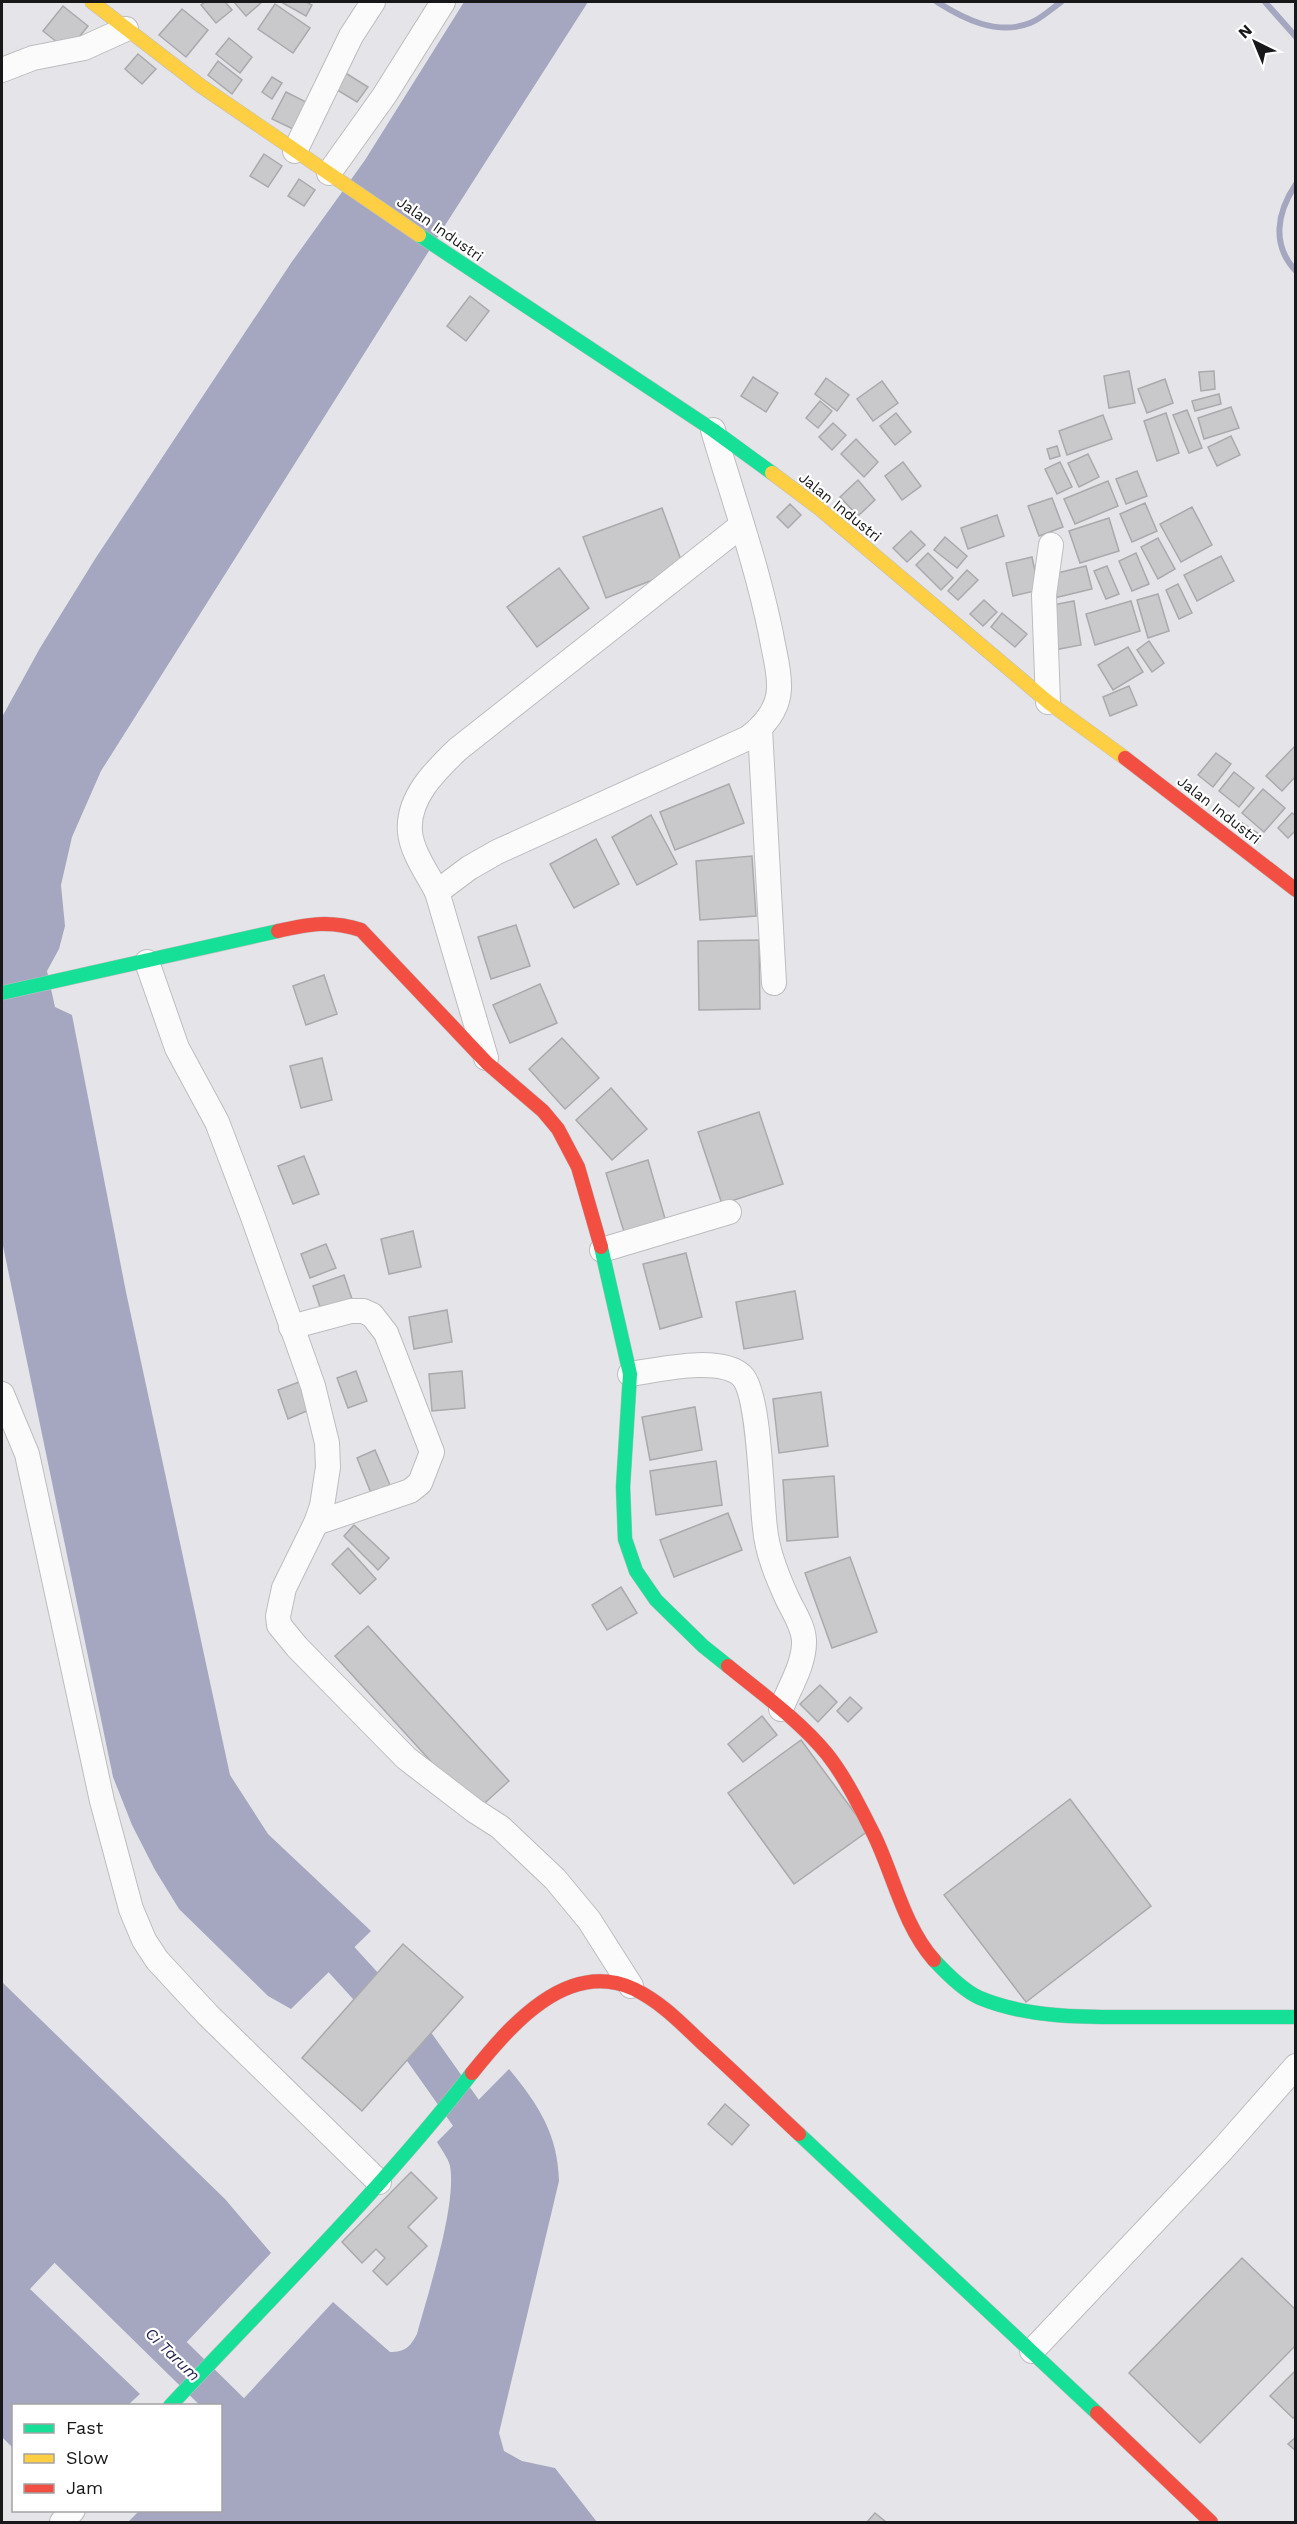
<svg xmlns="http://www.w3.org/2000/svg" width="1297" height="2524" viewBox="0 0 1297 2524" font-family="'Work Sans',sans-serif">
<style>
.water{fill:#a5a7c0}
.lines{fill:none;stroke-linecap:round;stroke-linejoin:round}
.stream{stroke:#a5a7c0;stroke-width:6}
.river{stroke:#a5a7c0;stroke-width:36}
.building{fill:#c9c9cc;stroke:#aaaaad;stroke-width:1.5}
.street-casing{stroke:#bdbdc0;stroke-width:26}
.fast-casing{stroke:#bdbdc0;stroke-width:15}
.slow-casing{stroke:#bdbdc0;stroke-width:15}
.jam-casing{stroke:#bdbdc0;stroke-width:15}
.street{stroke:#fbfbfc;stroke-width:24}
.fast{stroke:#16e098;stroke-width:14}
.slow{stroke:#ffcf43;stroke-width:14}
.jam{stroke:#f24e42;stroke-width:14}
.labels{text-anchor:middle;stroke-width:4.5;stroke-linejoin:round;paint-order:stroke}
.street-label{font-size:15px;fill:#18181b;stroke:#fff}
.water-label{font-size:16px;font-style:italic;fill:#252452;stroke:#fff}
</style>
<rect width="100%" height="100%" fill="#e5e5e9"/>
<g class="water">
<path d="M464,2H588L451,216L101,771L72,837L61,885L65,926L59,949L47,971L55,1007L72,1015L126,1292L230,1775L268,1834L371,1931L291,2009L268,1996L179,1909L155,1870L132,1825L113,1777L2,1241V717L40,648L95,559L291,263L365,160Z"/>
<path d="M2,1982L225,2199L271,2253L183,2346L77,2239L30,2289L140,2394L128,2405L14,2406L13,2448L2,2437Z"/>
<path d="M509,2069C538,2104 558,2134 559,2181L499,2433L504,2451L522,2461L555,2468L597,2522H128L139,2511L220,2510L221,2423L333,2302L390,2352C405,2352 410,2347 417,2334C428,2293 457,2205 450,2166C448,2158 441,2149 437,2142Z"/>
</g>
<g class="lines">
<g class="stream">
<path d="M937,2C964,19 997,36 1030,23C1041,19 1051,9 1061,2"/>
<path d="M1265,2L1296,37"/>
<path d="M1296,184C1277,212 1271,245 1296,271"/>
</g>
<g class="river">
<path d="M309,1924L413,2038L495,2154"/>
<path d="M2,2186L267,2446"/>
</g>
</g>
<g class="building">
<path d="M205,2H225L232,10L216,23L201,5Z"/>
<path d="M234,2H262L246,16Z"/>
<path d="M284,2H306L312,5L306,16L283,3Z"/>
<path d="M275,4L310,28L293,53L258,29Z"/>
<path d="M63,6L88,26L68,51L43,31Z"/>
<path d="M182,9L208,30L186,57L159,35Z"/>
<path d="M229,38L252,57L240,73L216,54Z"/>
<path d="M138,54L156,69L142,84L125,69Z"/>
<path d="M218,61L242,80L232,94L208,75Z"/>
<path d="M344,72L368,87L357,102L334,88Z"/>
<path d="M272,77L282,83L272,99L262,92Z"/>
<path d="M286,92L308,103L295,130L272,119Z"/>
<path d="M264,154L282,166L268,187L250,176Z"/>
<path d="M299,179L315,190L304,206L288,196Z"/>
<path d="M470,296L489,311L466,341L447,326Z"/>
<path d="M1129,371L1135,403L1109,408L1104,376Z"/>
<path d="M1214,371L1215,389L1201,391L1199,372Z"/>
<path d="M753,377L778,393L766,412L741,396Z"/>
<path d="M826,378L849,395L837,411L815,394Z"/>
<path d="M1165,379L1173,403L1147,413L1138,389Z"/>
<path d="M882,381L898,403L873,421L857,399Z"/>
<path d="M1219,394L1221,404L1195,411L1192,401Z"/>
<path d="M820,401L832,411L818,428L806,418Z"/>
<path d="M1231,407L1239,428L1204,439L1198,418Z"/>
<path d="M1187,410L1202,448L1189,453L1173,415Z"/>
<path d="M896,413L911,432L895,445L880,426Z"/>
<path d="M1166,413L1179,453L1157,461L1144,421Z"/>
<path d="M1103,415L1112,439L1067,455L1059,431Z"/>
<path d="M833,423L846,435L832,450L819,437Z"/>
<path d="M1231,436L1240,455L1217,466L1208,447Z"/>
<path d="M856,439L878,462L864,477L841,454Z"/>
<path d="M1057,446L1060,456L1050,459L1047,449Z"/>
<path d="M1088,454L1099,477L1079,487L1068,463Z"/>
<path d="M903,462L921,486L902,500L885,476Z"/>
<path d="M1060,462L1072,487L1057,494L1045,469Z"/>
<path d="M1137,471L1147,496L1126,504L1116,479Z"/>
<path d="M858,480L875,500L858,516L840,497Z"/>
<path d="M1108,481L1118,506L1075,524L1064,499Z"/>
<path d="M1052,498L1063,527L1039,536L1028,506Z"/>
<path d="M1145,503L1157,531L1132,542L1120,514Z"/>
<path d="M790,504L801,515L788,528L777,517Z"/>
<path d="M1192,507L1212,545L1181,562L1160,524Z"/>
<path d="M662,508L684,568L606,598L583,537Z"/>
<path d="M997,515L1004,536L968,549L961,528Z"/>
<path d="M1109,518L1119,551L1080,563L1069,531Z"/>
<path d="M911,531L925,545L907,562L893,548Z"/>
<path d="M945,537L967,556L957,568L934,550Z"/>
<path d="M1158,538L1175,569L1158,579L1141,547Z"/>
<path d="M928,553L953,578L941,590L916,565Z"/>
<path d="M1136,553L1149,584L1132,591L1119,561Z"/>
<path d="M1221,556L1234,581L1197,601L1184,575Z"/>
<path d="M1032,557L1039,590L1013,596L1006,563Z"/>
<path d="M1086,566L1092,589L1054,598L1049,575Z"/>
<path d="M1107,566L1119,594L1106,599L1094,571Z"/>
<path d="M559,568L589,608L537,647L507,607Z"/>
<path d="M967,570L978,580L958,600L948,591Z"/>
<path d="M1178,584L1192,613L1179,619L1166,590Z"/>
<path d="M1158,594L1169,631L1148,638L1137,600Z"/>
<path d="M984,600L997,612L983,626L970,614Z"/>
<path d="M1074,601L1081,645L1054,650L1047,606Z"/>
<path d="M1131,601L1140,631L1095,645L1086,614Z"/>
<path d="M1002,613L1027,634L1015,647L991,627Z"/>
<path d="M1149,641L1164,663L1152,672L1137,650Z"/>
<path d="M1128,647L1143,672L1113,690L1098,665Z"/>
<path d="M1129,686L1137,705L1110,716L1103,697Z"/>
<path d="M1296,745V776L1282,791L1266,776Z"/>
<path d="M1216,753L1231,764L1213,787L1198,775Z"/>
<path d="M1234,772L1254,788L1239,807L1219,791Z"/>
<path d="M729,784L744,823L675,850L660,812Z"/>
<path d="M1263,789L1285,808L1264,832L1242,813Z"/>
<path d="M1292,813L1296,816V830L1288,838L1278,828Z"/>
<path d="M651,815L677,864L637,885L612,837Z"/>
<path d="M1238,820L1262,836L1257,844L1233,827Z"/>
<path d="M596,839L619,884L574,908L550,864Z"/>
<path d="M752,856L756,916L700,920L696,861Z"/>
<path d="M516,925L530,966L491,979L478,937Z"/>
<path d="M759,940L760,1009L699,1010L698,941Z"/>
<path d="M324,975L337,1014L306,1025L293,986Z"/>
<path d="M540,984L557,1023L510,1043L493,1005Z"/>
<path d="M562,1038L599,1078L565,1109L529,1069Z"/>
<path d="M322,1058L332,1100L301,1108L290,1066Z"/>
<path d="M611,1088L647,1129L612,1160L576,1120Z"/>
<path d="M759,1112L783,1184L722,1204L698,1132Z"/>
<path d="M304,1156L319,1194L293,1204L278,1166Z"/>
<path d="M648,1160L666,1222L625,1235L606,1173Z"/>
<path d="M413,1231L421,1267L389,1274L381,1239Z"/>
<path d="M326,1244L336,1268L310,1278L301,1254Z"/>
<path d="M686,1253L702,1317L660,1329L643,1264Z"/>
<path d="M344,1275L354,1305L323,1316L313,1286Z"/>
<path d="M795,1291L803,1339L744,1349L736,1302Z"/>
<path d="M447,1310L452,1342L414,1349L409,1317Z"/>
<path d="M356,1371L367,1401L348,1408L337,1378Z"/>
<path d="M462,1371L465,1408L432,1411L429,1374Z"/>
<path d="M299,1382L309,1410L288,1419L278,1390Z"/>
<path d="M821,1392L828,1446L779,1453L773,1399Z"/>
<path d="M695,1407L702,1450L650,1460L642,1417Z"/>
<path d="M375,1450L390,1485L371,1493L357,1458Z"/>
<path d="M716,1461L722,1505L656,1515L650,1471Z"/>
<path d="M834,1476L838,1537L787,1541L783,1480Z"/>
<path d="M728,1513L742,1550L674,1577L660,1540Z"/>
<path d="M354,1525L389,1558L378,1570L344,1536Z"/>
<path d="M348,1548L376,1579L360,1594L332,1564Z"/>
<path d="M850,1557L877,1632L832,1648L805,1573Z"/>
<path d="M621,1587L637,1613L607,1630L592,1605Z"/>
<path d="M368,1626L509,1781L476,1811L335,1656Z"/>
<path d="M820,1685L837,1702L818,1722L800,1704Z"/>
<path d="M850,1697L862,1708L848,1722L837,1711Z"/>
<path d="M762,1716L777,1735L743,1762L728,1744Z"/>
<path d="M801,1740L868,1831L794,1884L728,1793Z"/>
<path d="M1070,1799L1151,1906L1026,2002L944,1895Z"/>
<path d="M403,1944L463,1997L362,2111L302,2058Z"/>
<path d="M725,2104L749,2125L732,2145L708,2124Z"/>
<path d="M411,2172L437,2198L408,2227L427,2246L387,2285L373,2271L385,2258L376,2249L362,2263L342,2242Z"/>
<path d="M1242,2258L1296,2310V2345L1200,2443L1129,2373Z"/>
<path d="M1296,2370V2416L1293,2418L1270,2396Z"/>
<path d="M1296,2437V2451L1288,2444Z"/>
<path d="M875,2513L886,2522H867Z"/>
</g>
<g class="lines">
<defs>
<g id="street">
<path d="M2,70L33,58L84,48L126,29"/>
<path d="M295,151L351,36L373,2"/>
<path d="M329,173L384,96L443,2"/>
<path d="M1048,702L1044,595L1051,545"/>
<path d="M760,729L774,983"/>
<path d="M437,892C428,874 412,853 410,832C407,798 435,771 458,749L742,525"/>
<path d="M147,962L177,1048L217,1122L253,1217L313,1386L327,1443L328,1467L322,1506L316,1523L284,1588L278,1616L279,1625L297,1647L406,1758L475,1811L500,1827L555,1879L589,1920L631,1986"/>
<path d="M486,1058L437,892L469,868L497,852L748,738C764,726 778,710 779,689C780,671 774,652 771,634C757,565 733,498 713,430"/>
<path d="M602,1250L729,1212"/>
<path d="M291,1327L351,1311H363L372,1315L386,1333L432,1452L420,1483L410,1491L316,1523"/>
<path d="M630,1374C658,1370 720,1355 742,1376C760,1394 761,1498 765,1528C767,1552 777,1576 787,1598C793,1611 803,1625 804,1640C805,1664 789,1688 781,1709"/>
<path d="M2,1394L27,1454L102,1801L131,1909L144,1940L157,1960L208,2015L379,2182"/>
<path d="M1032,2351L1222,2150L1296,2066"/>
<path d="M62,2522L73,2510"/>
</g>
<g id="fast">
<path d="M419,235L713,430L772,473"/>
<path d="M2,993L278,931"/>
<path d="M601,1247L630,1374L623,1487L625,1539L636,1571L656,1600L703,1646L728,1666"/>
<path d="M934,1960C946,1973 964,1991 980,1998C1033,2020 1096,2017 1153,2017C1201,2017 1248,2017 1296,2017"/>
<path d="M799,2134L1097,2413"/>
<path d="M170,2406C272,2297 380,2191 472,2073"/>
</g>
<g id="slow">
<path d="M92,2L201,86L419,235"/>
<path d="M772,473L820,509L1048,702L1125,758"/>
</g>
<g id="jam">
<path d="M1125,758L1296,890"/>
<path d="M278,931C309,924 330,920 361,930L487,1063L543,1111L558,1129L578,1167L601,1247"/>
<path d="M728,1666C761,1693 799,1720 827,1754C846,1778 861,1809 875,1837C894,1877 904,1926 934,1960"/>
<path d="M472,2073C509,2027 567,1958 634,1989C661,2002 681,2023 702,2043C735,2073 767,2104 799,2134"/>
<path d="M1097,2413L1211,2522"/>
</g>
</defs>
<use href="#street" class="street-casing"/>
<use href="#fast" class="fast-casing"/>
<use href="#slow" class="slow-casing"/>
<use href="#jam" class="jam-casing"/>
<use href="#street" class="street"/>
<use href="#fast" class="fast"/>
<use href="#slow" class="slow"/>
<use href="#jam" class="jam"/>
</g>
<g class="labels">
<g class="street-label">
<text transform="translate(440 229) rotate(35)" y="5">Jalan Industri</text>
<text transform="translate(840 507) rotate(39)" y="5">Jalan Industri</text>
<text transform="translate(1219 810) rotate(38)" y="5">Jalan Industri</text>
</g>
<g class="water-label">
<text transform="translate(173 2354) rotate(44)" y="6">Ci Tarum</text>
</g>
</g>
<rect width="1297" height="2524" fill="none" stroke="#18181b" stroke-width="6"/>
<rect x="12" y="2404" width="210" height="108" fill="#ffffff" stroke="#a3a3a4" stroke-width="1.5"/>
<rect x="24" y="2424" width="30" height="9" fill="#16e098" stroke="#a3a3a4" stroke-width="1.5"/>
<text x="66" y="2434" font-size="18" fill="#18181b">Fast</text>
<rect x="24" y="2454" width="30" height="9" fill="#ffcf43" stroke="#a3a3a4" stroke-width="1.5"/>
<text x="66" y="2464" font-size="18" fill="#18181b">Slow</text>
<rect x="24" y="2484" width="30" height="9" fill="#f24e42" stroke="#a3a3a4" stroke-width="1.5"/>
<text x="66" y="2494" font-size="18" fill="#18181b">Jam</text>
<g transform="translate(1255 42) rotate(317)" stroke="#ffffff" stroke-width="4.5" paint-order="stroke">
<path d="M0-4.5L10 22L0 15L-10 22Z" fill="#18181b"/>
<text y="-9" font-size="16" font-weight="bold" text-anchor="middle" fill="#18181b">N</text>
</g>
</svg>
